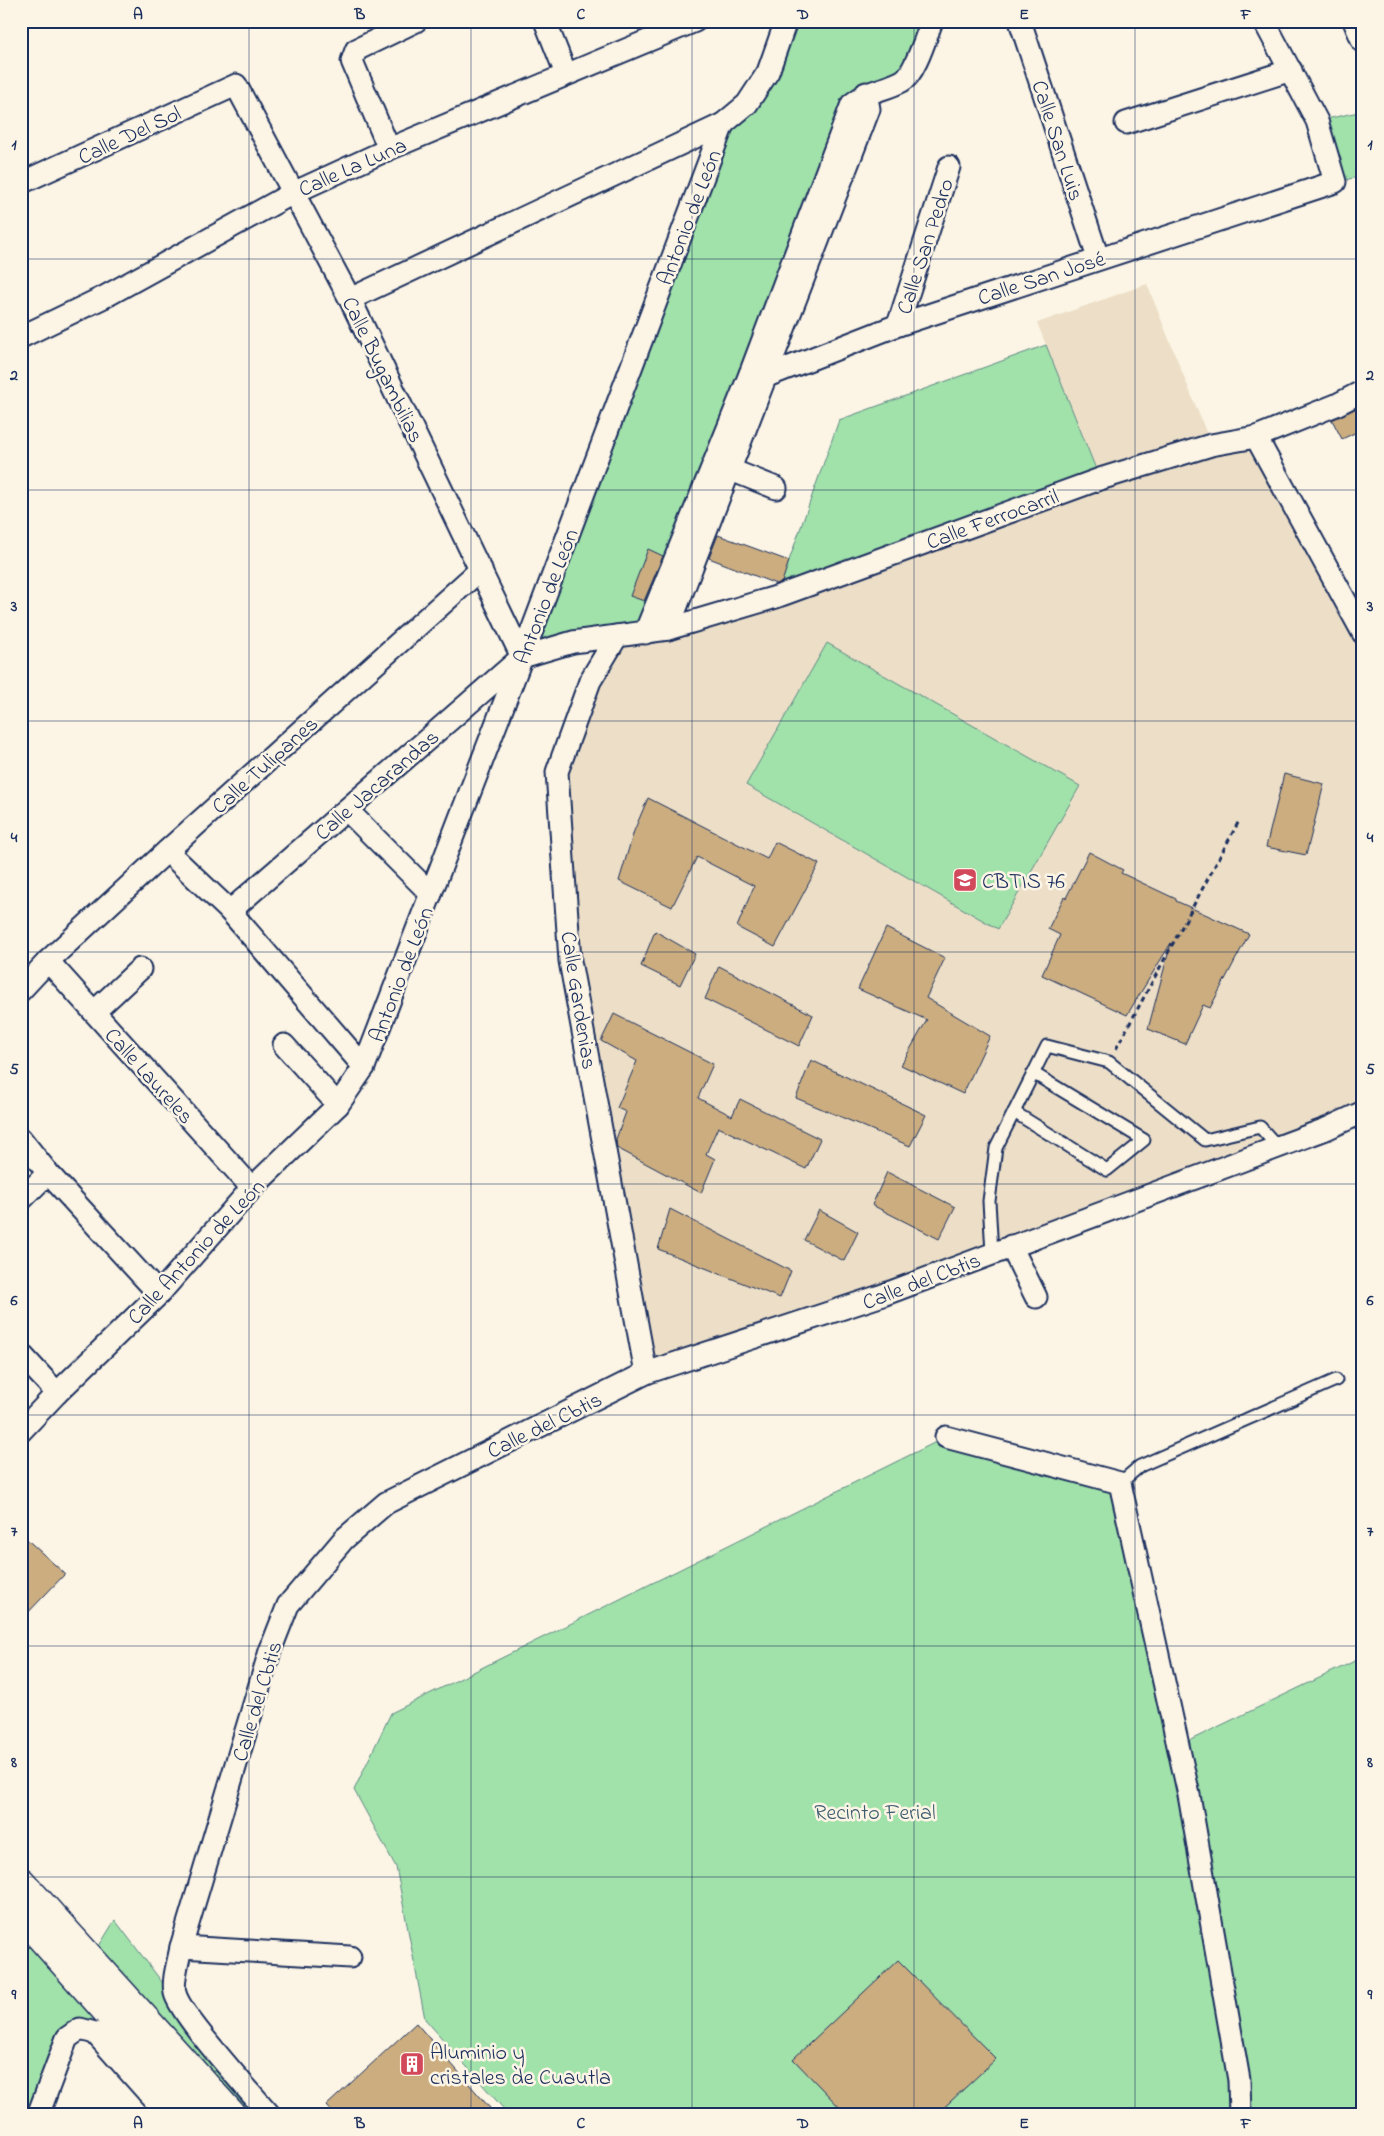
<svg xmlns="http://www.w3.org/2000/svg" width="1384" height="2136" viewBox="0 0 1384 2136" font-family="'Indie Flower',sans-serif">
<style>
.built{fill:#eddfc7}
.green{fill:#a1e1aa;stroke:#5e8884}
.building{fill:#cbad80;stroke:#1b2f5e}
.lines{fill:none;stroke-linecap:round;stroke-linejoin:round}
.service-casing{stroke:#1b2f5e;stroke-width:15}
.minor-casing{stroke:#1b2f5e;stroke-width:25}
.primary-casing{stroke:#1b2f5e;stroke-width:31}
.path{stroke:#1b2f5e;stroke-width:3;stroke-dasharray:5 4;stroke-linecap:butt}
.service{stroke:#fcf5e5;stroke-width:11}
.minor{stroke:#fcf5e5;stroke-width:21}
.primary{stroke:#fcf5e5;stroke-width:28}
.grid{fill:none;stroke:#1b2f5e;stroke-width:1;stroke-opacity:0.55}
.labels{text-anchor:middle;stroke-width:5;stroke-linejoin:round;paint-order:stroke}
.street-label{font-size:22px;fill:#1b2f5e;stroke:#fcf5e5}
.poi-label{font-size:22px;fill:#1b2f5e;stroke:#fcf5e5;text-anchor:start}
.park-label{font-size:22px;fill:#3c5c71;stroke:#fcf5e5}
.neatline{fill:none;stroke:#1b2f5e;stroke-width:2}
.grid-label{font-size:16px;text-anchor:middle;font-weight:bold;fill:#1b2f5e}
</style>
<rect width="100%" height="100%" fill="#fcf5e5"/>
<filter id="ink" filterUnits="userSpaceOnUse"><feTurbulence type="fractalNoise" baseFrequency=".02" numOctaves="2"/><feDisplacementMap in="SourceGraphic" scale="10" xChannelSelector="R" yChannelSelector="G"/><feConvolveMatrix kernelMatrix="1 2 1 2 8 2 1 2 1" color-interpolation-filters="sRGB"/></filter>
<g filter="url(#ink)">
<path class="built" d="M1147,284L1211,444L1256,437L1363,647V1109L646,1373L575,989L557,772L623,634L645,633L1100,478L1037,323Z"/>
<g class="green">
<path d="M786,21H932L912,70L866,93L645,633L522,657L723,124L747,104Z"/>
<path d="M1363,111V176L1335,182L1317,121Z"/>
<path d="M1046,345L1100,479L776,597L839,420Z"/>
<path d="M827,643L1080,786L998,929L746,785Z"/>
<path d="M946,1437L1120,1483L1178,1746L1363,1657V2115H509L425,2019L396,1867L354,1790L391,1713Z"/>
<path d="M21,1915L199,2115H168L80,2029L38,2115H21Z"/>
<path d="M115,1920L187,2015L270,2115H232L91,1959Z"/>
</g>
<g class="building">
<path d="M1363,405V429L1342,439L1332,420Z"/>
<path d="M718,535L789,561L782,582L776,584L709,558Z"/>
<path d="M648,549L663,556L644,601L630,596Z"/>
<path d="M1284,774L1324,784L1306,855L1266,847Z"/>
<path d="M648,798L767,859L775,842L819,864L775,947L737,927L754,886L697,857L672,907L619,881L634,831Z"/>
<path d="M1089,852L1123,870L1121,873L1176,899V901L1249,934L1210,1008L1203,1005L1185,1044L1148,1029L1171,943L1127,1015L1042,975L1060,935L1048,929L1064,897L1066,898Z"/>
<path d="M886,928L945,958L926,998L990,1036L963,1094L901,1065L927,1020L858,989Z"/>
<path d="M655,931L695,954L680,985L641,966Z"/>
<path d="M719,966L813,1015L799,1046L705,999Z"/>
<path d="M614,1014L713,1064L698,1098L732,1116L740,1099L820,1139L806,1169L718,1127L706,1154L715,1159L701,1193L617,1148L616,1139L626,1112L617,1108L637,1061L601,1041Z"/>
<path d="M811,1060L926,1115L910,1146L796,1098Z"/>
<path d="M887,1172L955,1207L939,1239L872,1205Z"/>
<path d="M670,1209L791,1271L780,1298L658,1249Z"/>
<path d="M819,1210L858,1232L844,1261L804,1240Z"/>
<path d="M21,1534L65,1574L21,1620Z"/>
<path d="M898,1960L996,2059L936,2115H847L793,2059Z"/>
<path d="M416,2023L496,2115H334L326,2106Z"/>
</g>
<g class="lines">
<defs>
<g id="service">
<path d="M1014,1112L1107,1170L1144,1140L1033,1073"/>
<path d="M992,1253L989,1201L996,1148L1047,1046L1109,1062L1205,1140L1260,1127L1277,1146"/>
<path d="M1120,1483L1140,1466L1336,1380"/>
</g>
<g id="minor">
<path d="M545,21L566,74"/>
<path d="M1020,21L1098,258"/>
<path d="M1354,21L1363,42"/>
<path d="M1126,123L1291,70"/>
<path d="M389,149L352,61L356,50L416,21"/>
<path d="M21,183L236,85L350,299L522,657"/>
<path d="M350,299L723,124L747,104L768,72L786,21"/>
<path d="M898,325L949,167"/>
<path d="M21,337L106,296L293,193L389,149L695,21"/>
<path d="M750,374L767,376L898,325L1335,182L1317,121L1264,21"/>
<path d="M1256,437L1363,633"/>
<path d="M716,464L776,488"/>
<path d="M668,629L869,109L866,93"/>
<path d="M645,633L750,374L852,104C871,89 883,91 902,81C915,74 926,36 932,21"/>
<path d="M617,636L590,681L557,772L570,961L646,1373"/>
<path d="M347,810L431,894"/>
<path d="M167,851L230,911L364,1067"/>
<path d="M230,911L522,657L573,642L668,629L776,597L1100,479L1211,445L1256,437L1336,405L1363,391"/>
<path d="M48,961L252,1188"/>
<path d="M21,990L48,961L167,851L481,569"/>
<path d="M94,1012L140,969"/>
<path d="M284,1045L338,1105"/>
<path d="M21,1139L48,1173L159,1294"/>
<path d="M21,1200L48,1173"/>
<path d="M1011,1246L1036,1297"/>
<path d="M21,1354L57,1393"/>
<path d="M21,1431L57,1393L159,1294L252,1188L338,1105L364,1067L522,657L723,124"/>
<path d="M946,1437L1120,1483L1189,1795L1239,2080L1240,2115"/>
<path d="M181,1947L350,1957"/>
<path d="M38,2115L67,2038L80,2029L95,2033L168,2115"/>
<path d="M270,2115C251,2093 180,2015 175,1993C172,1979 179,1960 181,1947L270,1651L288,1605L344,1539L386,1503L646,1373L880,1296L1326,1129L1363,1112"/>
</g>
<g id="primary">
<path d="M21,1882L232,2115"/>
<path d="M21,1915L199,2115"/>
</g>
</defs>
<use href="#service" class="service-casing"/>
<use href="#minor" class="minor-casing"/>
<use href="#primary" class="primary-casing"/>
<path class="path" d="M1116,1049L1239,821"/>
<use href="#service" class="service"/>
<use href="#minor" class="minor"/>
<use href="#primary" class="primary"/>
</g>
</g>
<path class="grid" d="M249,21V2115M471,21V2115M692,21V2115M914,21V2115M1135,21V2115M21,259H1363M21,490H1363M21,721H1363M21,952H1363M21,1184H1363M21,1415H1363M21,1646H1363M21,1877H1363"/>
<defs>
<symbol id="school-square" viewBox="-11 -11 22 22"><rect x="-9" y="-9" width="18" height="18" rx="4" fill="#d1495b" stroke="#fcf5e5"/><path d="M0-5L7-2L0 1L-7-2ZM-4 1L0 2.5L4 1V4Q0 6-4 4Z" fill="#fff"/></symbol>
<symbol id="building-square" viewBox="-11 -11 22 22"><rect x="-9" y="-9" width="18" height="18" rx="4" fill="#d1495b" stroke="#fcf5e5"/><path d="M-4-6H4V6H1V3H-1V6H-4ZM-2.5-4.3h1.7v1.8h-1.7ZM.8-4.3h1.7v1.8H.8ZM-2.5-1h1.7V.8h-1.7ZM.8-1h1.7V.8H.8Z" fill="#fff"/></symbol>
</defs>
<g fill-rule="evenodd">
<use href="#school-square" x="951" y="866" width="28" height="28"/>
<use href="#building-square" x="398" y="2050" width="28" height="28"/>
</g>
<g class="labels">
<g class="street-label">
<text transform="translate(129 134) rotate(-25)" y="8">Calle Del Sol</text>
<text transform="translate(1059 140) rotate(72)" y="8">Calle San Luis</text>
<text transform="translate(352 166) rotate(-24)" y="8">Calle La Luna</text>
<text transform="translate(688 217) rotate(-69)" y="8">Antonio de León</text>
<text transform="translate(924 246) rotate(-72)" y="8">Calle San Pedro</text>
<text transform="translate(1041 277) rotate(-18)" y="8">Calle San José</text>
<text transform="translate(384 369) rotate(64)" y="8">Calle Bugambilias</text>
<text transform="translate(992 518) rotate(-20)" y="8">Calle Ferrocarril</text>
<text transform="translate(545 596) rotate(-69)" y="8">Antonio de León</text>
<text transform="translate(264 764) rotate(-42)" y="8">Calle Tulipanes</text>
<text transform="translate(376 784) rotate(-41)" y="8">Calle Jacarandas</text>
<text transform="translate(400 974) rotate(-69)" y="8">Antonio de León</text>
<text transform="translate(580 1000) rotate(81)" y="8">Calle Gardenias</text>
<text transform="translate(150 1075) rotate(48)" y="8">Calle Laureles</text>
<text transform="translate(195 1251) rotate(-47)" y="8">Calle Antonio de León</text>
<text transform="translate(921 1280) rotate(-21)" y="8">Calle del Cbtis</text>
<text transform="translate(544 1424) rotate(-26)" y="8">Calle del Cbtis</text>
<text transform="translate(256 1701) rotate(-73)" y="8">Calle del Cbtis</text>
</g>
<g class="poi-label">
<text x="982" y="888">CBTIS 76</text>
<text x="430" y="2059">Aluminio y<tspan x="430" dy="25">cristales de Cuautla</tspan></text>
</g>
<g class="park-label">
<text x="875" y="1819">Recinto Ferial</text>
</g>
</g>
<rect width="1384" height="2136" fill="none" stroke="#fcf5e5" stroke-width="55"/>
<rect x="28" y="28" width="1328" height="2080" class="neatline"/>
<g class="grid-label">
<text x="138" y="19">A</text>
<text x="360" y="19">B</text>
<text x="581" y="19">C</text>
<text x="803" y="19">D</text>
<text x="1024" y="19">E</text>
<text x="1246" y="19">F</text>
<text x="14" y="149">1</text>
<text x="1370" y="149">1</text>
<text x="14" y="380">2</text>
<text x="1370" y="380">2</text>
<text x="14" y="611">3</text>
<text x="1370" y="611">3</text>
<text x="14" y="842">4</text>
<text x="1370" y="842">4</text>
<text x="14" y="1074">5</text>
<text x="1370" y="1074">5</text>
<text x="14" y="1305">6</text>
<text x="1370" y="1305">6</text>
<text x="14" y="1536">7</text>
<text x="1370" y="1536">7</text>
<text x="14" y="1767">8</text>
<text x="1370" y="1767">8</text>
<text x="14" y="1999">9</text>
<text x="1370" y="1999">9</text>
<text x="138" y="2128">A</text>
<text x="360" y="2128">B</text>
<text x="581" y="2128">C</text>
<text x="803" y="2128">D</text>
<text x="1024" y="2128">E</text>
<text x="1246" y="2128">F</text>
</g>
</svg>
